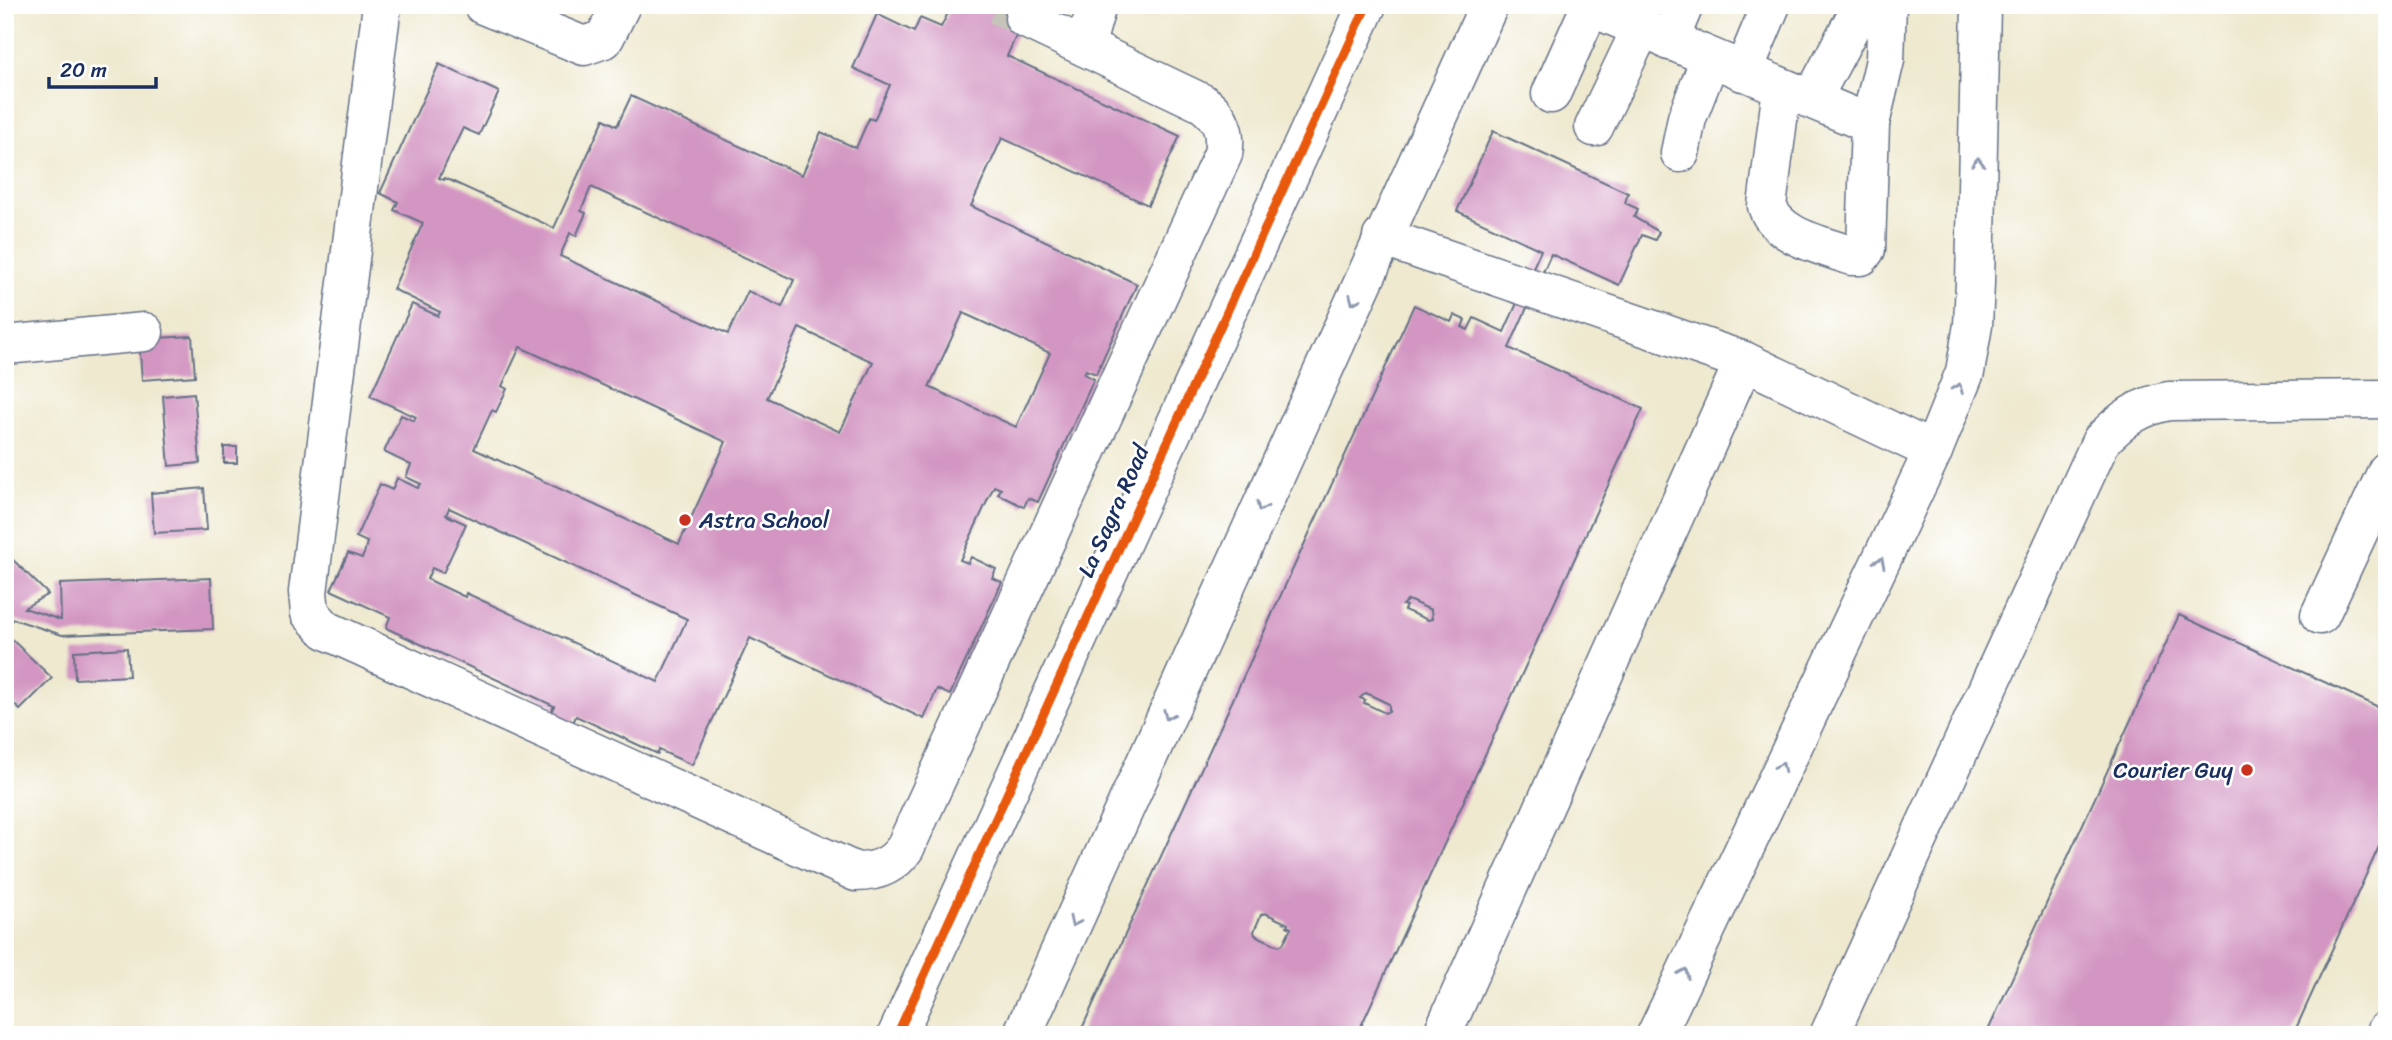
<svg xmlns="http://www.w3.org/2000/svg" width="2392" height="1040" viewBox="0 0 2392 1040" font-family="Sriracha,sans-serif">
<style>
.building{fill:#d396c2;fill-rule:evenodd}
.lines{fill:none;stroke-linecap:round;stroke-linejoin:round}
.minor-tunnel{stroke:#c4c4b8;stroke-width:38;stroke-dasharray:38 19;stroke-linecap:butt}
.minor-casing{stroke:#657086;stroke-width:41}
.minor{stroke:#fff;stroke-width:38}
.cycleway-casing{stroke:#fff;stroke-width:13}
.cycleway{stroke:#e8590c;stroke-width:9}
.oneway{stroke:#8d97ae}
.poi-dot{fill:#c8321e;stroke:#fff;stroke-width:2.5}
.labels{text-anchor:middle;stroke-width:5;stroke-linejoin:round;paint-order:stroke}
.street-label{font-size:23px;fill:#1b2f5e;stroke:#fff}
.poi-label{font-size:23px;fill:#1b2f5e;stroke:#fff;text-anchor:start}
</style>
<rect width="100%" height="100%" fill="#fff"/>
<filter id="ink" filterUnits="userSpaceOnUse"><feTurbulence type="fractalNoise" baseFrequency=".0143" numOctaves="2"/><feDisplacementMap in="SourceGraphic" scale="14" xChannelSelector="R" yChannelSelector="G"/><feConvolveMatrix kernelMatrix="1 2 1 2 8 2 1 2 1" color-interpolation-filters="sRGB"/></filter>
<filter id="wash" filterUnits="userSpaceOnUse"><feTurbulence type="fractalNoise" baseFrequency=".00686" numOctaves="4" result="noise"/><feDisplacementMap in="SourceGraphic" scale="28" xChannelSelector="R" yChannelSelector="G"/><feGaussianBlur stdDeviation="1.57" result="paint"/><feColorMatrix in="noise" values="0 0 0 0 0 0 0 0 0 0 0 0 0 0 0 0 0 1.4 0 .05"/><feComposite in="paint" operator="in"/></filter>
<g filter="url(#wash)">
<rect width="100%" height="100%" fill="#eee9cf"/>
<g id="blocks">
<g class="building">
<path d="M952,5H1030L1007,56L1180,136L1148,205L1002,138L971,206L1137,284L1096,374L1086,370L1084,374L1094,379L1038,502L1028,498L1024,507L998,494L1001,489L994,486L960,560L968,563L971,557L996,569L992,578L1002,582L950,695L937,689L924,719L750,638L692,765L659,750L658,754L576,716L572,725L550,714L554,706L386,628L390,617L331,590L348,553L362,558L364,554L367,542L356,537L380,484L392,490L397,478L418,488L421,484L406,477L411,465L384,452L401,415L414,421L416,417L370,396L412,304L438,316L440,312L393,289L423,223L394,210L398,202L380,193L439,64L499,92L479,135L463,128L439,178L444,180L445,178L554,228L604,119L617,126L631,96L802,175L821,132L856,148L869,118L874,120L890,85L853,68L877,14L914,32L920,18L941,27ZM591,187L794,280L782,307L748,291L728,334L560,256L570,233L576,236L586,213L581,211ZM963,313L1050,353L1016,427L929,387ZM799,328L873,362L840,432L767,398ZM520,347L726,442L679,544L474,449L492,410L496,412L507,389L502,386ZM449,508L687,619L658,682L466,593L465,597L427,579L432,568L443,573L466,524L446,515Z"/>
<path d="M1493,131L1628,193L1625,203L1638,209L1634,217L1659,232L1655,240L1642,235L1619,285L1551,254L1509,348L1643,409L1357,1035H1224L1212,1029L1207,1035H1079L1414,305L1451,322L1454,315L1465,320L1462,327L1468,330L1474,318L1504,332L1541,250L1457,211ZM1408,600L1431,610L1432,619L1428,620L1404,610L1406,606L1402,605ZM1366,693L1389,704V711L1385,713L1364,703L1365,700L1360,698ZM1265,913L1288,924L1287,926L1291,928L1283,944L1279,946L1255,935L1254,931L1261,915Z"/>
<path d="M192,336L195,376L142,380L139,339Z"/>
<path d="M194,393L200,463L169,466L163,396Z"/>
<rect x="224" y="447" width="13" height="16"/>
<path d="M204,488L207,530L154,533L151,493Z"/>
<path d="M5,552L48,594L24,608L61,620L60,584L211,578L213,629L62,635L13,619L5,628Z"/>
<path d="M2179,615L2387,711V829L2293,1035H1986Z"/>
<path d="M5,633L52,678L20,710L5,695Z"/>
<path d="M127,648L129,676L75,679L74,651Z"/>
</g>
</g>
</g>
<g filter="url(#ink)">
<use href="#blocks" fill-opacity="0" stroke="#657086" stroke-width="2"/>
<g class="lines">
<path class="minor-tunnel" d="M997,5L1024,18"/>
<defs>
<g id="minor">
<path d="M382,5L308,592L310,613L326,630L856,872C877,872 893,866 905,848L1223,154C1227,132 1221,116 1202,103L1024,18"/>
<path d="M483,5L584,46L604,39L621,5"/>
<path d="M1586,5L1870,124"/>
<path d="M1669,41L1684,5"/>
<path d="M1085,47L1097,5"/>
<path d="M1743,72L1771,5"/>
<path d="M1782,88L1767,206C1778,238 1823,245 1852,256H1861L1866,249L1870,124L1885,60L1887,5"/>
<path d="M1551,94L1591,5"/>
<path d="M1812,99L1862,5"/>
<path d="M1594,127L1641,29"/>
<path d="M1680,153L1687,118L1710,59"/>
<path d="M1382,237L1744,361L1933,451"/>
<path d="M5,345L144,332"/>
<path d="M2320,615L2387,471"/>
<path d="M897,1035L1367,5"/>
<path d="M1022,1035L1489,5"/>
<path d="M1442,1035L1744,361"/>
<path d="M1656,1035L1933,451L1965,372L1973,325L1975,283L1981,5"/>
<path d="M1829,1035L2101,441C2122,419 2140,406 2169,401L2387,399"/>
<path d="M2385,1035L2387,1030"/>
</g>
</defs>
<use href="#minor" class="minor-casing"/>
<use href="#minor" class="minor"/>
<defs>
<path id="cycleway" d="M897,1035L1367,5"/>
</defs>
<use href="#cycleway" class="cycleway-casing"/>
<use href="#cycleway" class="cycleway"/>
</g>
<defs><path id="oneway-chevron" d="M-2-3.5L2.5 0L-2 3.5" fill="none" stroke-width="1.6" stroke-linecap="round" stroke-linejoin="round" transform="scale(1.75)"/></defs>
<g class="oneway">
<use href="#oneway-chevron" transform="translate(1978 162) rotate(-89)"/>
<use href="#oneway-chevron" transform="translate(1354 300) rotate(114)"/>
<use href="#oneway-chevron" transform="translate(1958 388) rotate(-68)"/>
<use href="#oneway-chevron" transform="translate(1261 507) rotate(114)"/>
<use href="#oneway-chevron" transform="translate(1880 562) rotate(-64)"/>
<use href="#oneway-chevron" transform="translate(1168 715) rotate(114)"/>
<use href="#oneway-chevron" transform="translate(1781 767) rotate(-64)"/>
<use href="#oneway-chevron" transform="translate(1074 922) rotate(115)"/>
<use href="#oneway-chevron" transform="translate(1684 973) rotate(-66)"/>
</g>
</g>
<g class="poi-dot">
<circle cx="685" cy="520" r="7"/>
<circle cx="2247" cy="770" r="7"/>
</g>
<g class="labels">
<g class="street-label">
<text transform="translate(1113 511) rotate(-66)" y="8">La Sagra Road</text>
</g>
<g class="poi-label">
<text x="699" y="528">Astra School</text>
<text x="2233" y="778" text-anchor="end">Courier Guy</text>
</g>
</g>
<rect width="2392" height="1040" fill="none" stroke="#fff" stroke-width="28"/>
<path d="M49 77v10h107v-10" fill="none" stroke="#1b2f5e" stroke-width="3.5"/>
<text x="60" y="77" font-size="21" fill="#1b2f5e" stroke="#ffffff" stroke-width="5" paint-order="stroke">20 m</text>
</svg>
